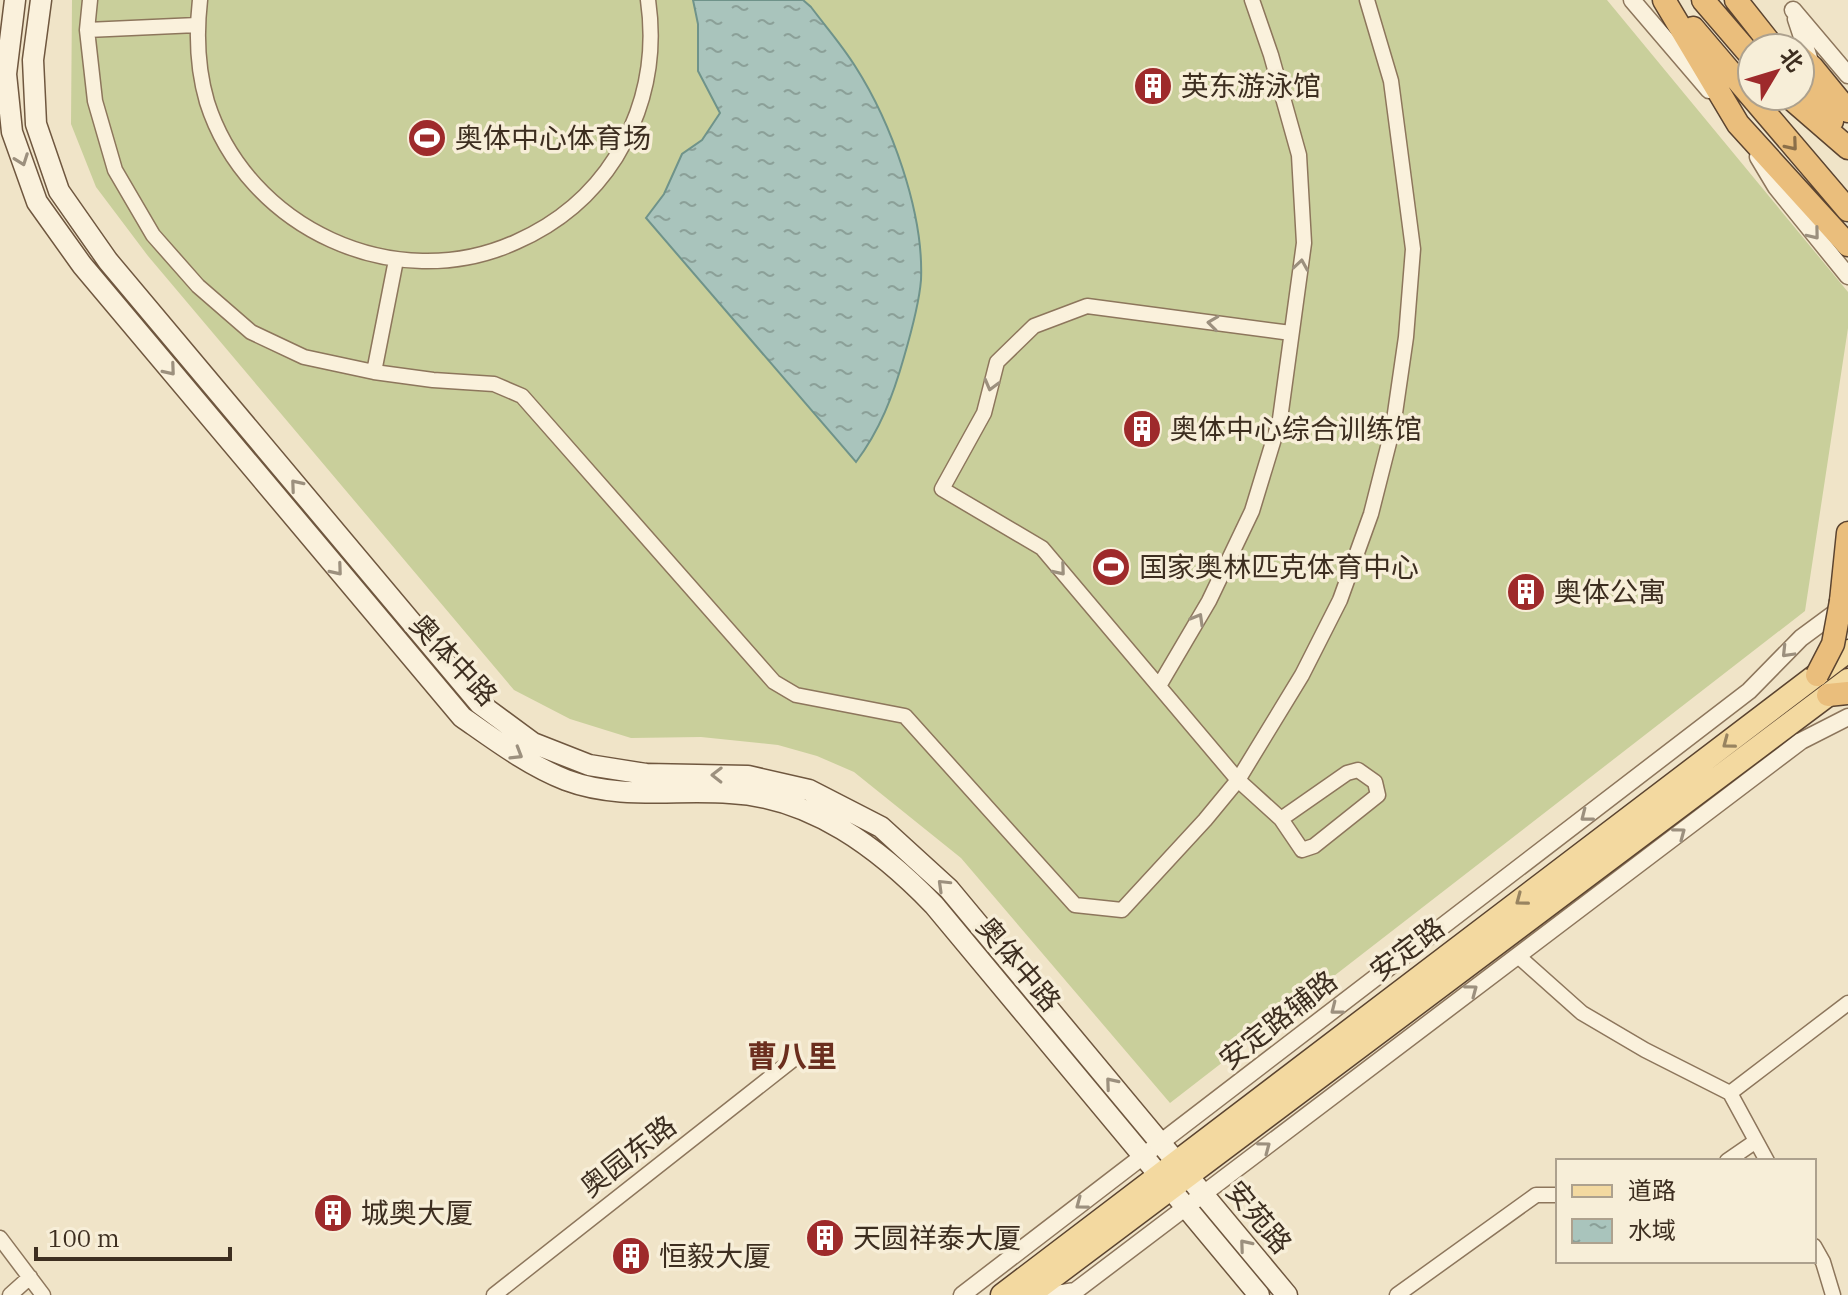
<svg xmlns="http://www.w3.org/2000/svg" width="1848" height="1295" font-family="'IBM Plex Serif','Noto Sans SC',serif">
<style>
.pitch{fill:#c9cf9b}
.water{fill:url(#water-ripples);stroke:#6f938a;stroke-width:2}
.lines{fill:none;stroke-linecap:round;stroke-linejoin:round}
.minor-casing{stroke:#8d765c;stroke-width:17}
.tertiary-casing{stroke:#8d765c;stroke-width:19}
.secondary-casing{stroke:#6f573f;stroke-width:23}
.primary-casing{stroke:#5b4430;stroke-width:25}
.trunk-casing{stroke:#5b4430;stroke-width:25}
.minor{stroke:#faf1dc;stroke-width:14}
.tertiary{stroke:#faf1dc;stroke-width:16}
.secondary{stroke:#faf1dc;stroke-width:20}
.primary{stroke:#f3d9a0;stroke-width:22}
.trunk{stroke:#eabe7c;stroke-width:22}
.trunk-bridge-casing{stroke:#5b4430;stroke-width:25;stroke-linecap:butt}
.trunk-bridge{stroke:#eabe7c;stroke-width:22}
.oneway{stroke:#8b6f49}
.oneway2{stroke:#9c907e}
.oneway3{stroke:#988460}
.labels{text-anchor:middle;stroke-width:7;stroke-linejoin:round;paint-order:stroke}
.poi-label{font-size:28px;fill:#3d2e20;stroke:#f7eed8;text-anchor:start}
.street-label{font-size:28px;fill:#3d2e20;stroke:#f7eed8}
.neighbourhood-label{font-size:30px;font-weight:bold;fill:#6b2e1e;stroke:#f7eed8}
</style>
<defs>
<pattern id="water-ripples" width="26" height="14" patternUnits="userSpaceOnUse" patternTransform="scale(2)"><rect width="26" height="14" fill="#a9c4bc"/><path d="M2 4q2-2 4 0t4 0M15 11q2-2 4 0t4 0" fill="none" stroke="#8ba098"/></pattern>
</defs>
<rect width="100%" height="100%" fill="#f0e4c8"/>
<path class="pitch" d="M72,0H1607L1848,292V328L1805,611L1170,1103L961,858L854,772L817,756L778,745L701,737L631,738L570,719L514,690L148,256L96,187L71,124Z"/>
<path class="water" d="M693,0H803L811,7C826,27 842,45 855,66C891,122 924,212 921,280C919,305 911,333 904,357C893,396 880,430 856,462L646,218L664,194L682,154L702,140L720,113L698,71V24Z"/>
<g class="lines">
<g class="minor-casing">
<path id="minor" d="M90,0L87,30L95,101L115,170L153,235L198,286L251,332L304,357L374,372L433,380L494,384L522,396L774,682L796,695L905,716L1075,905L1122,910L1205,820L1238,780L1302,675L1340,600L1371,514L1393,427L1406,337L1413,249L1391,81L1367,0
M200,0C196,35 197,68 207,102C247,228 395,297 516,242C557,224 592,195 616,157C645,109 656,55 648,0
M87,30L197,25
M374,372L396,260
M1159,686L1209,601L1252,511L1280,419L1304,243L1299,155L1271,55L1252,0
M1281,819L1347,773L1358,770L1375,782L1378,795L1314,846L1302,850L1281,819L1238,780L1042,548L942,489L984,413L997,362L1034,326L1087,306L1291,333
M1518,956L1582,1013L1645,1050L1730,1093L1767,1161
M1730,1093L1848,1003
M1727,1161L1756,1141
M0,1238L43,1295
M1814,1246L1823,1262L1833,1295
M10,1295L30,1277
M494,1295L795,1058
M1397,1295L1536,1195H1558"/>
</g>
<g class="tertiary-casing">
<path id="tertiary" d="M1632,0L1709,90
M1793,10L1848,75
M1796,19L1812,67
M1758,157L1776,187L1848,276
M962,1295L1749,691L1801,638L1843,607
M1050,1295L1075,1291
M1070,1295L1801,741L1848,717"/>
</g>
<g class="secondary-casing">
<path id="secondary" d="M15,0L6,74L12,132L37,202L82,265L462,717C495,740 528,765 566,780C619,800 676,789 730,793C812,797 880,849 934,905L1259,1295
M41,0L33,60L36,124L59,191L108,261L480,704L533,743L589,765L646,774L748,776L809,790L881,827L949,889L1287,1295"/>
</g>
<g class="primary-casing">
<path id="primary" d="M1002,1295L1848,651
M1029,1295L1848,680"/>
</g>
<g class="trunk-casing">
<path id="trunk" d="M1664,0L1738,124L1848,245
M1703,0L1752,57
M1736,0L1774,48
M1693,28L1848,210
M1800,57L1812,67L1848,111
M1800,80L1832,121
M1788,96L1848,148
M1841,601L1848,533
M1828,695L1848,693"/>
</g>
<use href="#minor" class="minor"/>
<use href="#tertiary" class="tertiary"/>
<use href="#secondary" class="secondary"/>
<use href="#primary" class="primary"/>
<use href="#trunk" class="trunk"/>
<g class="trunk-bridge-casing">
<path id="trunk-bridge" d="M1817,675L1833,644L1841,601"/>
</g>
<use href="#trunk-bridge" class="trunk-bridge"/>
</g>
<defs><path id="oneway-chevron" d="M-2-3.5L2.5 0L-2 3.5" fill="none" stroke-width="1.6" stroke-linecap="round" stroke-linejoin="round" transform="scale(2)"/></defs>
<use class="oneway" href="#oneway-chevron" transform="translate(1792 145) rotate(50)"/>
<g class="oneway2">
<use href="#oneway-chevron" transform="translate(22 160) rotate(70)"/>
<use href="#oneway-chevron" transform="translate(1814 234) rotate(51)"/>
<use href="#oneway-chevron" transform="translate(1301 265) rotate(-81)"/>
<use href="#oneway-chevron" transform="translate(1213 323) rotate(-173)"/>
<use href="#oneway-chevron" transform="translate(170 370) rotate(50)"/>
<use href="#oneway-chevron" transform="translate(991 385) rotate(105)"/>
<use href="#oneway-chevron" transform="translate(296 485) rotate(-130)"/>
<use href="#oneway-chevron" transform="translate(337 570) rotate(50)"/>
<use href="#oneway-chevron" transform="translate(1060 570) rotate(50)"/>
<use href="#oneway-chevron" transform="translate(1198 619) rotate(-60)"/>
<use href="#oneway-chevron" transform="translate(1787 652) rotate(134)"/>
<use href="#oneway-chevron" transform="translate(517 754) rotate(31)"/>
<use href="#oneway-chevron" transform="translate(717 775) rotate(-179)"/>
<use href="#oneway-chevron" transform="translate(1586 816) rotate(142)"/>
<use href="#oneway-chevron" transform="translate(1680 833) rotate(-37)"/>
<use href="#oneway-chevron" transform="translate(943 885) rotate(-136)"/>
<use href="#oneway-chevron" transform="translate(1472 990) rotate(-37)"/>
<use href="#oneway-chevron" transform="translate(1336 1009) rotate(142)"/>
<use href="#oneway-chevron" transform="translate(1111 1083) rotate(-130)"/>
<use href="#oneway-chevron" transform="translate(1265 1147) rotate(-37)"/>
<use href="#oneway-chevron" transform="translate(1081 1204) rotate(143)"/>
<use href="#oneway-chevron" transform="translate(1245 1245) rotate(-130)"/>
</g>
<g class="oneway3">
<use href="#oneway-chevron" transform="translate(1728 743) rotate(143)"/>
<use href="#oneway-chevron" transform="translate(1521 900) rotate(143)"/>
</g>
<defs>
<g id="building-disc" transform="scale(2)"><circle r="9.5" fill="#9e2a2b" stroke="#f7eed8"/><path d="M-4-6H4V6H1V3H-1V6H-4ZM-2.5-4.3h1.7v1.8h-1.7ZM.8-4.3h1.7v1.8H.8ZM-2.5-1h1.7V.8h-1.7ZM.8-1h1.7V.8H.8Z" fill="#fff"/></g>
<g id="stadium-disc" transform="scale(2)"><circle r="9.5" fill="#9e2a2b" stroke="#f7eed8"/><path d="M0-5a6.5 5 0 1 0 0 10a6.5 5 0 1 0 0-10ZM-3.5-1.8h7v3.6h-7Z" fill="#fff"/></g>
</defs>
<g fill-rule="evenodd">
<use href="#building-disc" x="1153" y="86"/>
<use href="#stadium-disc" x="427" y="138"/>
<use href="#building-disc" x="1142" y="429"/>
<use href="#stadium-disc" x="1111" y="567"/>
<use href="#building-disc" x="1526" y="592"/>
<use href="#building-disc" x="333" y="1213"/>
<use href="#building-disc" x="825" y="1238"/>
<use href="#building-disc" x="631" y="1256"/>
</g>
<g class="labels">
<g class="poi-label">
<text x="1181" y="96">英东游泳馆</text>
<text x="455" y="148">奥体中心体育场</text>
<text x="1170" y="439">奥体中心综合训练馆</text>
<text x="1139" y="577">国家奥林匹克体育中心</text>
<text x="1554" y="602">奥体公寓</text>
<text x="361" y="1223">城奥大厦</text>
<text x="853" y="1248">天圆祥泰大厦</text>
<text x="659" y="1266">恒毅大厦</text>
</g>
<g class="street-label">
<text transform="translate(454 660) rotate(47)" y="10">奥体中路</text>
<text transform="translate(1407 949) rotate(-37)" y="10">安定路</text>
<text transform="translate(1019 964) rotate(50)" y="10">奥体中路</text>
<text transform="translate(1278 1020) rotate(-38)" y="10">安定路辅路</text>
<text transform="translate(628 1156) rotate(-38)" y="10">奥园东路</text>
<text transform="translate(1259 1217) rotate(50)" y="10">安苑路</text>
</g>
<g class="neighbourhood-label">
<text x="792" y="1067">曹八里</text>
</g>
</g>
<rect x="1556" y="1159" width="260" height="104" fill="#f7eed8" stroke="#ada18e" stroke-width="2"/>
<rect x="1572" y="1185" width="40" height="12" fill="#f3d9a0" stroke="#ada18e" stroke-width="2"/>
<text x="1628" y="1199" font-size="24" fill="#3d2e20">道路</text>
<rect x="1572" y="1219" width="40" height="24" fill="url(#water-ripples)" stroke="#ada18e" stroke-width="2"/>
<text x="1628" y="1239" font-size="24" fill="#3d2e20">水域</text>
<g transform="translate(1776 72) rotate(52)"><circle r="38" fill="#f7eed8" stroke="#ada18e" stroke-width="2"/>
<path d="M0-6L14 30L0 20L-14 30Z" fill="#9e2a2b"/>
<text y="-12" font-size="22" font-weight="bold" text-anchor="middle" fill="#3d2e20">北</text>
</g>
<path d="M36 1247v12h194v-12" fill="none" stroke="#3d2e20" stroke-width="4"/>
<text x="48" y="1247" font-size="24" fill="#3d2e20" stroke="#f7eed8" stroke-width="6" paint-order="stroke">100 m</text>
</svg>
